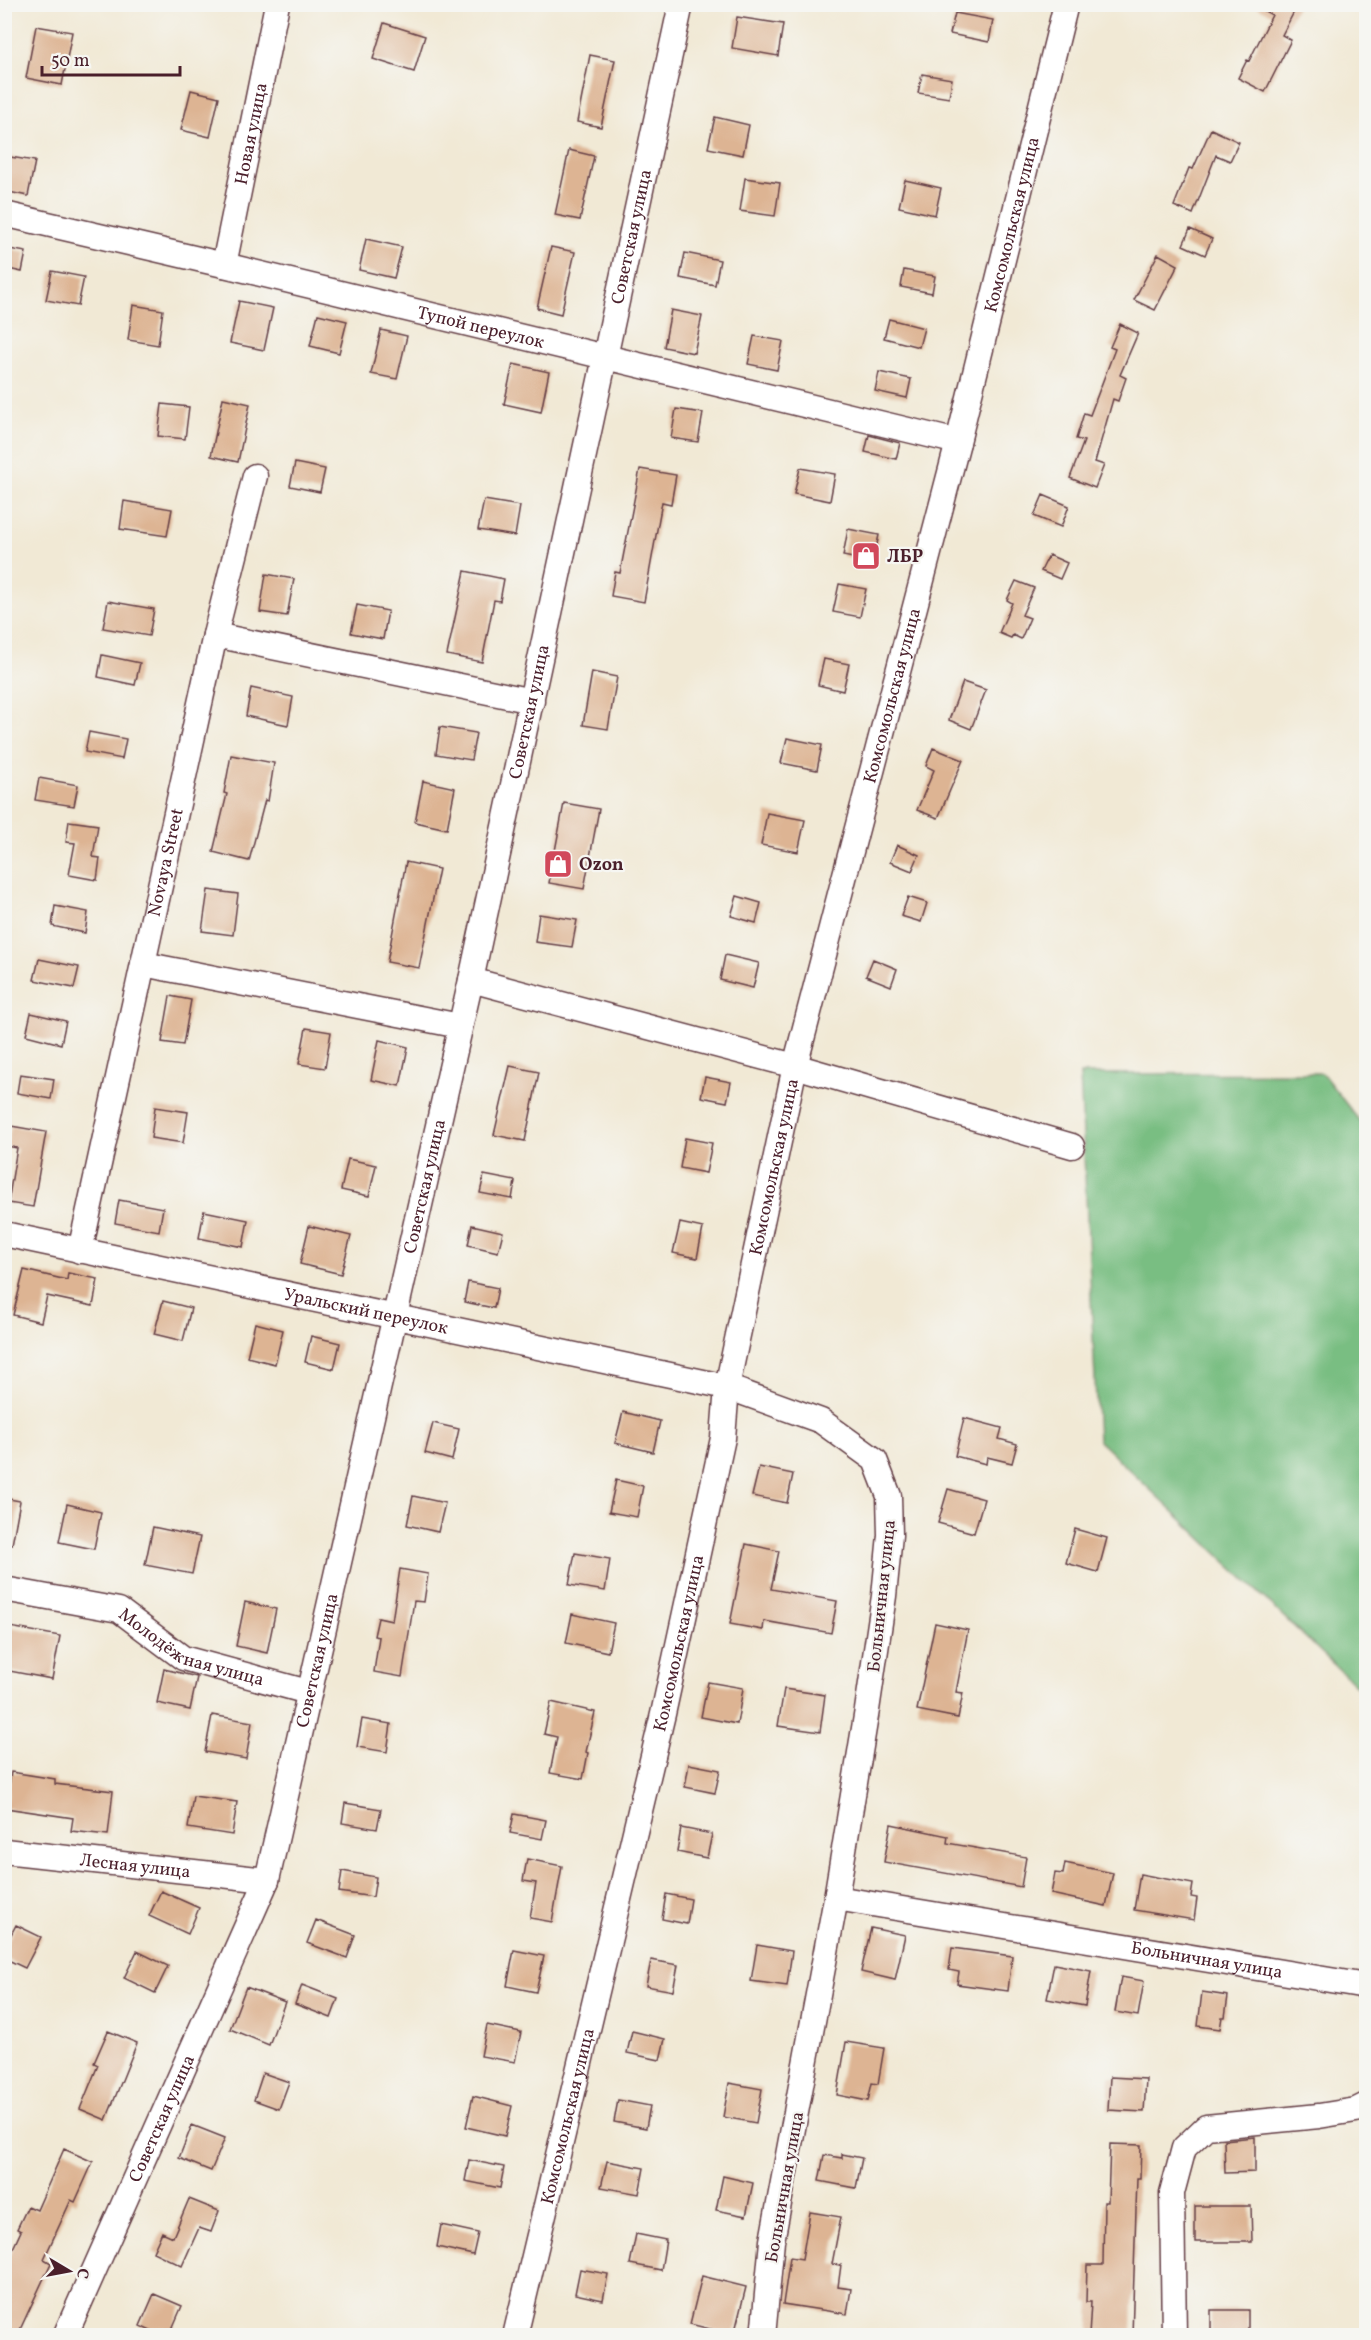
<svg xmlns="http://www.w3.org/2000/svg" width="1371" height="2340" font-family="Vollkorn,serif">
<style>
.forest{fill:#79be82;stroke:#626e56;stroke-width:1.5}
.building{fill:#ddb493}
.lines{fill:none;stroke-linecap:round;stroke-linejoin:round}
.minor-casing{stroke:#633d44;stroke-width:27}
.minor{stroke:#fff;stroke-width:24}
.labels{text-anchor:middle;stroke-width:4.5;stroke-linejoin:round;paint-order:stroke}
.street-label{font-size:18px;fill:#4a1f2b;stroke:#f6f6f2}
.poi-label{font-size:18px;font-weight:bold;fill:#4a1f2b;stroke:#f6f6f2;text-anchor:start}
</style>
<rect width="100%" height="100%" fill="#f6f6f2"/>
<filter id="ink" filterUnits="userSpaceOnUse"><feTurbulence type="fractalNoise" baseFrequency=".0167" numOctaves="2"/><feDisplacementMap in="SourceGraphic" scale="12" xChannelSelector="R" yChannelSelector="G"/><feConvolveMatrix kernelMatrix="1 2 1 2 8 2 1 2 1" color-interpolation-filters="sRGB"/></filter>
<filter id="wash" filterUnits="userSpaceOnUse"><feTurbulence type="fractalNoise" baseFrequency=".008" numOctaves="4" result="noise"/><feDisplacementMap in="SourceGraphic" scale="24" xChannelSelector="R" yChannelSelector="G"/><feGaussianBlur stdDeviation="1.35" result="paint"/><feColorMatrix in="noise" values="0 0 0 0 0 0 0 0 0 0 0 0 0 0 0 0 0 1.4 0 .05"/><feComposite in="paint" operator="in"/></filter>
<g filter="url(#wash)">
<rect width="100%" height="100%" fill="#f1e9d5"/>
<path class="forest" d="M1322,1073L1366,1129V1695L1098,1440L1080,1074Z"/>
<g id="blocks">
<path class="building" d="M1252,4H1298L1282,35L1291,40L1265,92L1238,78L1247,60L1249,61L1272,15Z
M955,13L993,20L989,42L950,34Z
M737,17L783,24L778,56L732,48Z
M384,23L425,36L414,72L373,59Z
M36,26L72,32L62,85L26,78Z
M590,55L615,60L601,127L577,122Z
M922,74L952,79L949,98L918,93Z
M191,90L219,97L210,137L181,130Z
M715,117L749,125L743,155L708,148Z
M1211,129L1239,142L1230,161L1216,155L1193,214L1174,206L1189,168L1193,169Z
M569,150L594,156L580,220L555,215Z
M4,156L35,161L28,196L4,191Z
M745,178L780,183L775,216L740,211Z
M905,180L941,188L935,215L899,207Z
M1190,229L1212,239L1205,255L1183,245Z
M366,239L402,247L394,278L359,270Z
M551,247L575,252L561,314L537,308Z
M4,248L26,252L22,272L4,268Z
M685,253L720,260L715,285L680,278Z
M1158,254L1178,265L1155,310L1134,300Z
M904,270L935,276L932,293L901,287Z
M52,271L84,277L78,306L46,300Z
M239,301L273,308L264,350L230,343Z
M133,305L163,310L158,345L128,340Z
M671,310L702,316L694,353L664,347Z
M318,314L347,321L339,353L310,346Z
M889,319L924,328L919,347L884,338Z
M1120,324L1138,333L1120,375L1126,378L1118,401L1113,399L1095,462L1104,465L1095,488L1070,478L1084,441L1076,439L1084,413L1090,415L1115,349L1110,347Z
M381,330L407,336L397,379L371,374Z
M754,336L783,341L777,370L748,364Z
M513,364L549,372L541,412L504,404Z
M879,372L911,379L907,398L875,391Z
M223,398L250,404L238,462L211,456Z
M162,404L189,407L185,439L158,436Z
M676,409L703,413L698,442L671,438Z
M869,435L900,443L896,459L865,452Z
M295,463L325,469L320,492L290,486Z
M800,468L835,474L830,501L794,494Z
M640,469L676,475L671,504L662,502L644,602L611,596L615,572L620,573Z
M1043,495L1069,506L1061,527L1034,516Z
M484,500L520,506L515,536L478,530Z
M124,501L172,509L167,536L120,529Z
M848,529L879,535L873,562L843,556Z
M1049,555L1067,563L1060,579L1041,571Z
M465,571L504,579L500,601L494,600L482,662L447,655Z
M266,574L294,579L287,616L260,612Z
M1016,581L1034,588L1022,615L1030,618L1021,639L1013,635L1011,638L999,633L1012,603L1007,600Z
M839,584L866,589L860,617L833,612Z
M108,601L154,609L149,636L103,628Z
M357,605L388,611L383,639L351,633Z
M102,655L140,663L135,685L98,677Z
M824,659L849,664L843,691L818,685Z
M592,672L617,677L608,729L583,725Z
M963,682L986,690L971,729L949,720Z
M251,688L293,697L288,725L246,716Z
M440,727L476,733L471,760L436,754Z
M89,732L126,739L122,759L85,752Z
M787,738L822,745L817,770L781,763Z
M933,748L963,760L938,818L917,810L934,770L926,766Z
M231,755L274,763L268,801L265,800L249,861L213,852L227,794L224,793Z
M39,778L78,785L74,806L35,800Z
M423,781L455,788L447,829L415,822Z
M564,803L599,809L584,889L549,883Z
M767,813L805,820L798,852L761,845Z
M69,821L98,825L93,857L100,858L97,880L69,875L75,843L66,842Z
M897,845L919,855L912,871L890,862Z
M406,862L439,869L419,968L387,962Z
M208,890L238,894L233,935L202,931Z
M737,896L761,903L756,923L731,916Z
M908,897L927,903L921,922L901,916Z
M55,906L88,912L85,933L52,926Z
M539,914L577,920L572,947L535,942Z
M725,955L759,963L753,988L720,980Z
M39,959L79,967L74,988L34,980Z
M873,959L897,969L891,986L866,976Z
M170,996L191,1000L183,1045L162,1042Z
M31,1013L66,1021L61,1044L26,1035Z
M306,1028L331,1032L325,1068L299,1064Z
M379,1040L408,1047L400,1086L371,1080Z
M510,1066L539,1072L525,1141L494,1135Z
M20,1074L54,1079L51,1099L17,1093Z
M705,1077L731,1082L727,1102L701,1097Z
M155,1107L188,1112L183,1143L151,1138Z
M11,1126L46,1132L33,1207L8,1203L17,1148L7,1146Z
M685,1138L712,1143L706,1173L680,1168Z
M348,1159L376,1165L369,1196L341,1190Z
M484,1175L515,1181L512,1199L480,1193Z
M119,1200L163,1208L159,1231L115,1223Z
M204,1211L248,1220L243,1247L199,1238Z
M680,1223L703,1228L697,1258L673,1253Z
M472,1225L503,1232L498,1252L468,1245Z
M309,1226L351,1236L341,1274L300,1264Z
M24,1270L67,1280L68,1273L98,1279L93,1306L47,1296L41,1322L13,1315Z
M468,1282L498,1288L494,1308L464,1302Z
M163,1301L191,1308L183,1341L154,1334Z
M255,1323L283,1330L275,1364L247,1357Z
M311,1336L340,1343L334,1369L305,1362Z
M623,1412L660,1421L653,1452L615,1443Z
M964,1418L1002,1428L999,1439L1017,1444L1012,1463L987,1457L986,1464L955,1456Z
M433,1423L459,1429L452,1460L425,1453Z
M759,1467L793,1474L787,1503L752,1496Z
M616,1480L643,1486L637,1517L609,1512Z
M948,1489L984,1499L974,1533L938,1523Z
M413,1496L445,1503L438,1532L407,1525Z
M4,1498L20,1501L12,1545L4,1544Z
M67,1504L101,1512L94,1549L59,1542Z
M153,1527L200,1537L192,1574L145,1565Z
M1075,1529L1107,1538L1098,1572L1066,1563Z
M746,1544L779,1551L771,1589L837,1601L831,1633L764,1621L763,1630L730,1624Z
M575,1553L610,1559L605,1591L569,1585Z
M400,1569L428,1574L424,1602L414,1601L402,1677L374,1672L379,1637L374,1636L378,1618L392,1621Z
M245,1602L276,1609L267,1653L236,1646Z
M572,1614L614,1623L608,1652L566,1643Z
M935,1623L968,1630L956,1692L963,1693L958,1718L917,1710Z
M10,1627L60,1636L52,1679L4,1670V1657Z
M164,1669L197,1677L190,1710L157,1703Z
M708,1682L743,1688L737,1724L701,1717Z
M784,1689L825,1695L820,1732L778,1726Z
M551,1702L595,1712L586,1752L588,1753L583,1779L550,1773L557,1737L544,1734Z
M212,1715L252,1722L246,1759L205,1752Z
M362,1719L391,1724L387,1752L357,1747Z
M689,1764L720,1770L715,1793L685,1787Z
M11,1772L55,1779V1784L113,1791L108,1835L71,1831L73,1818L6,1808Z
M193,1796L237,1802L232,1835L188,1828Z
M345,1803L381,1809L377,1829L342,1823Z
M514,1814L546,1820L542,1839L510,1833Z
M891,1824L948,1836L947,1843L1026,1857L1021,1887L884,1862Z
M681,1828L712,1834L707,1858L677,1852Z
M527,1859L562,1866L552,1922L530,1918L536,1883L523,1881Z
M1065,1863L1113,1873L1106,1906L1051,1894L1055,1873L1063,1874Z
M342,1871L376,1877L373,1897L339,1892Z
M1140,1874L1193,1884L1191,1897L1197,1898L1194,1920L1134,1910Z
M161,1891L199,1908L188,1934L149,1916Z
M666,1894L691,1899L687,1924L662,1919Z
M316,1920L355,1935L347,1958L307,1943Z
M16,1925L41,1937L25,1968L4,1958V1948Z
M871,1928L905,1935L895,1980L861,1972Z
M757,1945L792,1951L787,1986L751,1981Z
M952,1948L1012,1956L1008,1991L957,1984L959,1972L949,1970Z
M514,1950L544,1956L536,1992L507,1986Z
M137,1951L168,1966L155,1993L124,1978Z
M651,1960L678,1965L673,1991L646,1986Z
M1054,1964L1091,1971L1085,2006L1047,1999Z
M1121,1977L1144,1981L1138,2016L1115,2012Z
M302,1985L338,1999L331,2018L295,2004Z
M246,1987L285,2002L269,2045L230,2029Z
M1202,1992L1228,1996L1225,2017H1222L1220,2029L1198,2026Z
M487,2025L521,2032L515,2062L481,2056Z
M108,2031L137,2043L106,2120L80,2109L98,2065L94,2063Z
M632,2031L665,2039L660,2060L627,2053Z
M846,2042L884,2048L878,2084L872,2083L868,2101L837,2095Z
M263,2073L289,2082L279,2109L254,2100Z
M1110,2077L1146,2079L1144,2112L1108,2110Z
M729,2083L762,2089L756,2123L723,2117Z
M473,2096L512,2106L505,2136L466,2127Z
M618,2100L650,2106L646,2128L614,2122Z
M192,2125L225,2138L211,2171L179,2158Z
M1255,2137V2172L1225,2173L1224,2140Z
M1110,2144L1141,2145L1140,2178H1137L1132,2336H1089L1091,2302H1086L1087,2265H1103L1104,2202H1108Z
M64,2149L93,2162L75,2202L71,2200L44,2259L51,2263L17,2336H4V2268L21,2231L17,2229L28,2206L37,2210Z
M842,2154L862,2158L856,2188L819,2181L824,2155L842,2158Z
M469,2160L504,2167L500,2188L465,2181Z
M607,2161L644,2168L639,2194L601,2187Z
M723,2176L753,2183L746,2216L716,2210Z
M189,2199L219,2211L211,2232L199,2228L182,2266L153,2252L162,2232L173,2237Z
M1195,2206H1251L1252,2242H1195Z
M810,2212L841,2217L832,2264L841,2265L838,2287L851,2289L847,2314L783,2304L790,2257L802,2259Z
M441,2225L478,2233L473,2255L437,2247Z
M636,2234L666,2240L661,2270L630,2264Z
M580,2269L608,2274L603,2300L575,2294Z
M702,2276L746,2287L734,2335L690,2324Z
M154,2294L182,2306L169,2336H161L140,2326Z
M1211,2310H1248V2336H1211Z"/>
</g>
</g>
<g filter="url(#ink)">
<use href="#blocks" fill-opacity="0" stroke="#633d44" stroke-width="1.5"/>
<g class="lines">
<g class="minor-casing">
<g id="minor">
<path id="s1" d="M4,214L224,265L958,442"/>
<path id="s2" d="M224,265L277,4"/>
<path d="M215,635L532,701"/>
<path d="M143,964L460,1026"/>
<path d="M471,980L795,1066L1072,1146"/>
<path id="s3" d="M4,1234L727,1387L821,1421L875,1460L889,1496L890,1535L884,1596L867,1710L836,1898L772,2241L763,2336"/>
<path id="s4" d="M80,1251L215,635L255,476"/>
<path id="s5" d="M4,1589L119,1610L183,1658L308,1692"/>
<path id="s6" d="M4,1851L267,1880"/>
<path id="s7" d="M836,1898L1366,1986"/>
<path id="s8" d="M65,2336L267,1880L471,980L681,4"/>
<path id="s9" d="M515,2336L663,1714L723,1438L727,1387L795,1066L958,442L1066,4"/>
<path d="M1174,2336L1172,2193L1184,2148L1206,2127L1319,2116L1356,2110L1366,2105"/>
</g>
</g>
<use href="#minor" class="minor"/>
</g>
</g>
<defs>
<g id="shop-square" transform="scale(1.5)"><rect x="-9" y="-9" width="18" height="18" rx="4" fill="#d1495b" stroke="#f6f6f2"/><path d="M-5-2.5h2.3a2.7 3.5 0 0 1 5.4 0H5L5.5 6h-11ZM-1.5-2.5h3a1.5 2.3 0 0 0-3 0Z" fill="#fff"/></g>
</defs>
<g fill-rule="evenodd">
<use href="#shop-square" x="866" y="556"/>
<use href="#shop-square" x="558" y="864"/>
</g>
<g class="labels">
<g class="street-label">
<text dy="6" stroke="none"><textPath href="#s2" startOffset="134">Новая улица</textPath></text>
<text dy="6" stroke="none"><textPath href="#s9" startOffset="2170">Комсомольская улица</textPath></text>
<text dy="6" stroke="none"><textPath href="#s8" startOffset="2182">Советская улица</textPath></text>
<text dy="6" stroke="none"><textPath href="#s1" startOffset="490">Тупой переулок</textPath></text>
<text dy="6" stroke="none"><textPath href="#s9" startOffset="1684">Комсомольская улица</textPath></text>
<text dy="6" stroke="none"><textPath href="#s8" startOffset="1696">Советская улица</textPath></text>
<text dy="6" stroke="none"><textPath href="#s4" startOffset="398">Novaya Street</textPath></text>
<text dy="6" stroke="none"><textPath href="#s9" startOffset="1198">Комсомольская улица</textPath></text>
<text dy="6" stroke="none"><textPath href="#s8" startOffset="1210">Советская улица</textPath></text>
<text dy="6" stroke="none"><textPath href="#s3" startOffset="370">Уральский переулок</textPath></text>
<text transform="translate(881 1596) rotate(-84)" y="6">Больничная улица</text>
<text dy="6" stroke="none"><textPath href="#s9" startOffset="712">Комсомольская улица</textPath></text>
<text dy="6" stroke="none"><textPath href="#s5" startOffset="200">Молодёжная улица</textPath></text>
<text dy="6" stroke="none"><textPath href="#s8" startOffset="724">Советская улица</textPath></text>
<text dy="6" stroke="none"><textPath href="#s6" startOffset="132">Лесная улица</textPath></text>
<text dy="6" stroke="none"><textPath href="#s7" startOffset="376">Больничная улица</textPath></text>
<text dy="6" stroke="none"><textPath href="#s9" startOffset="226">Комсомольская улица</textPath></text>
<text dy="6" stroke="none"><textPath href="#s8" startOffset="238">Советская улица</textPath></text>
<text transform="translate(784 2187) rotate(-80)" y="6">Больничная улица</text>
</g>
<g class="poi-label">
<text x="887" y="562">ЛБР</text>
<text x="579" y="870">Ozon</text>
</g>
</g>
<rect width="1371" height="2340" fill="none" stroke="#f6f6f2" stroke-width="24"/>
<g transform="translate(69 2271) rotate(100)" stroke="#f6f6f2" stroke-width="4.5" paint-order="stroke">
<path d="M0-4.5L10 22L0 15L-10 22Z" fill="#4a1f2b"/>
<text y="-9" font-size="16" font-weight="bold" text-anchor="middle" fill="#4a1f2b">С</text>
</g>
<path d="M42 66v9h138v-9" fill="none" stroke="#4a1f2b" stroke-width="3"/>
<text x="51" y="66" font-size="18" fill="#4a1f2b" stroke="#f6f6f2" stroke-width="4.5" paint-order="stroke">50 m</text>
</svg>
